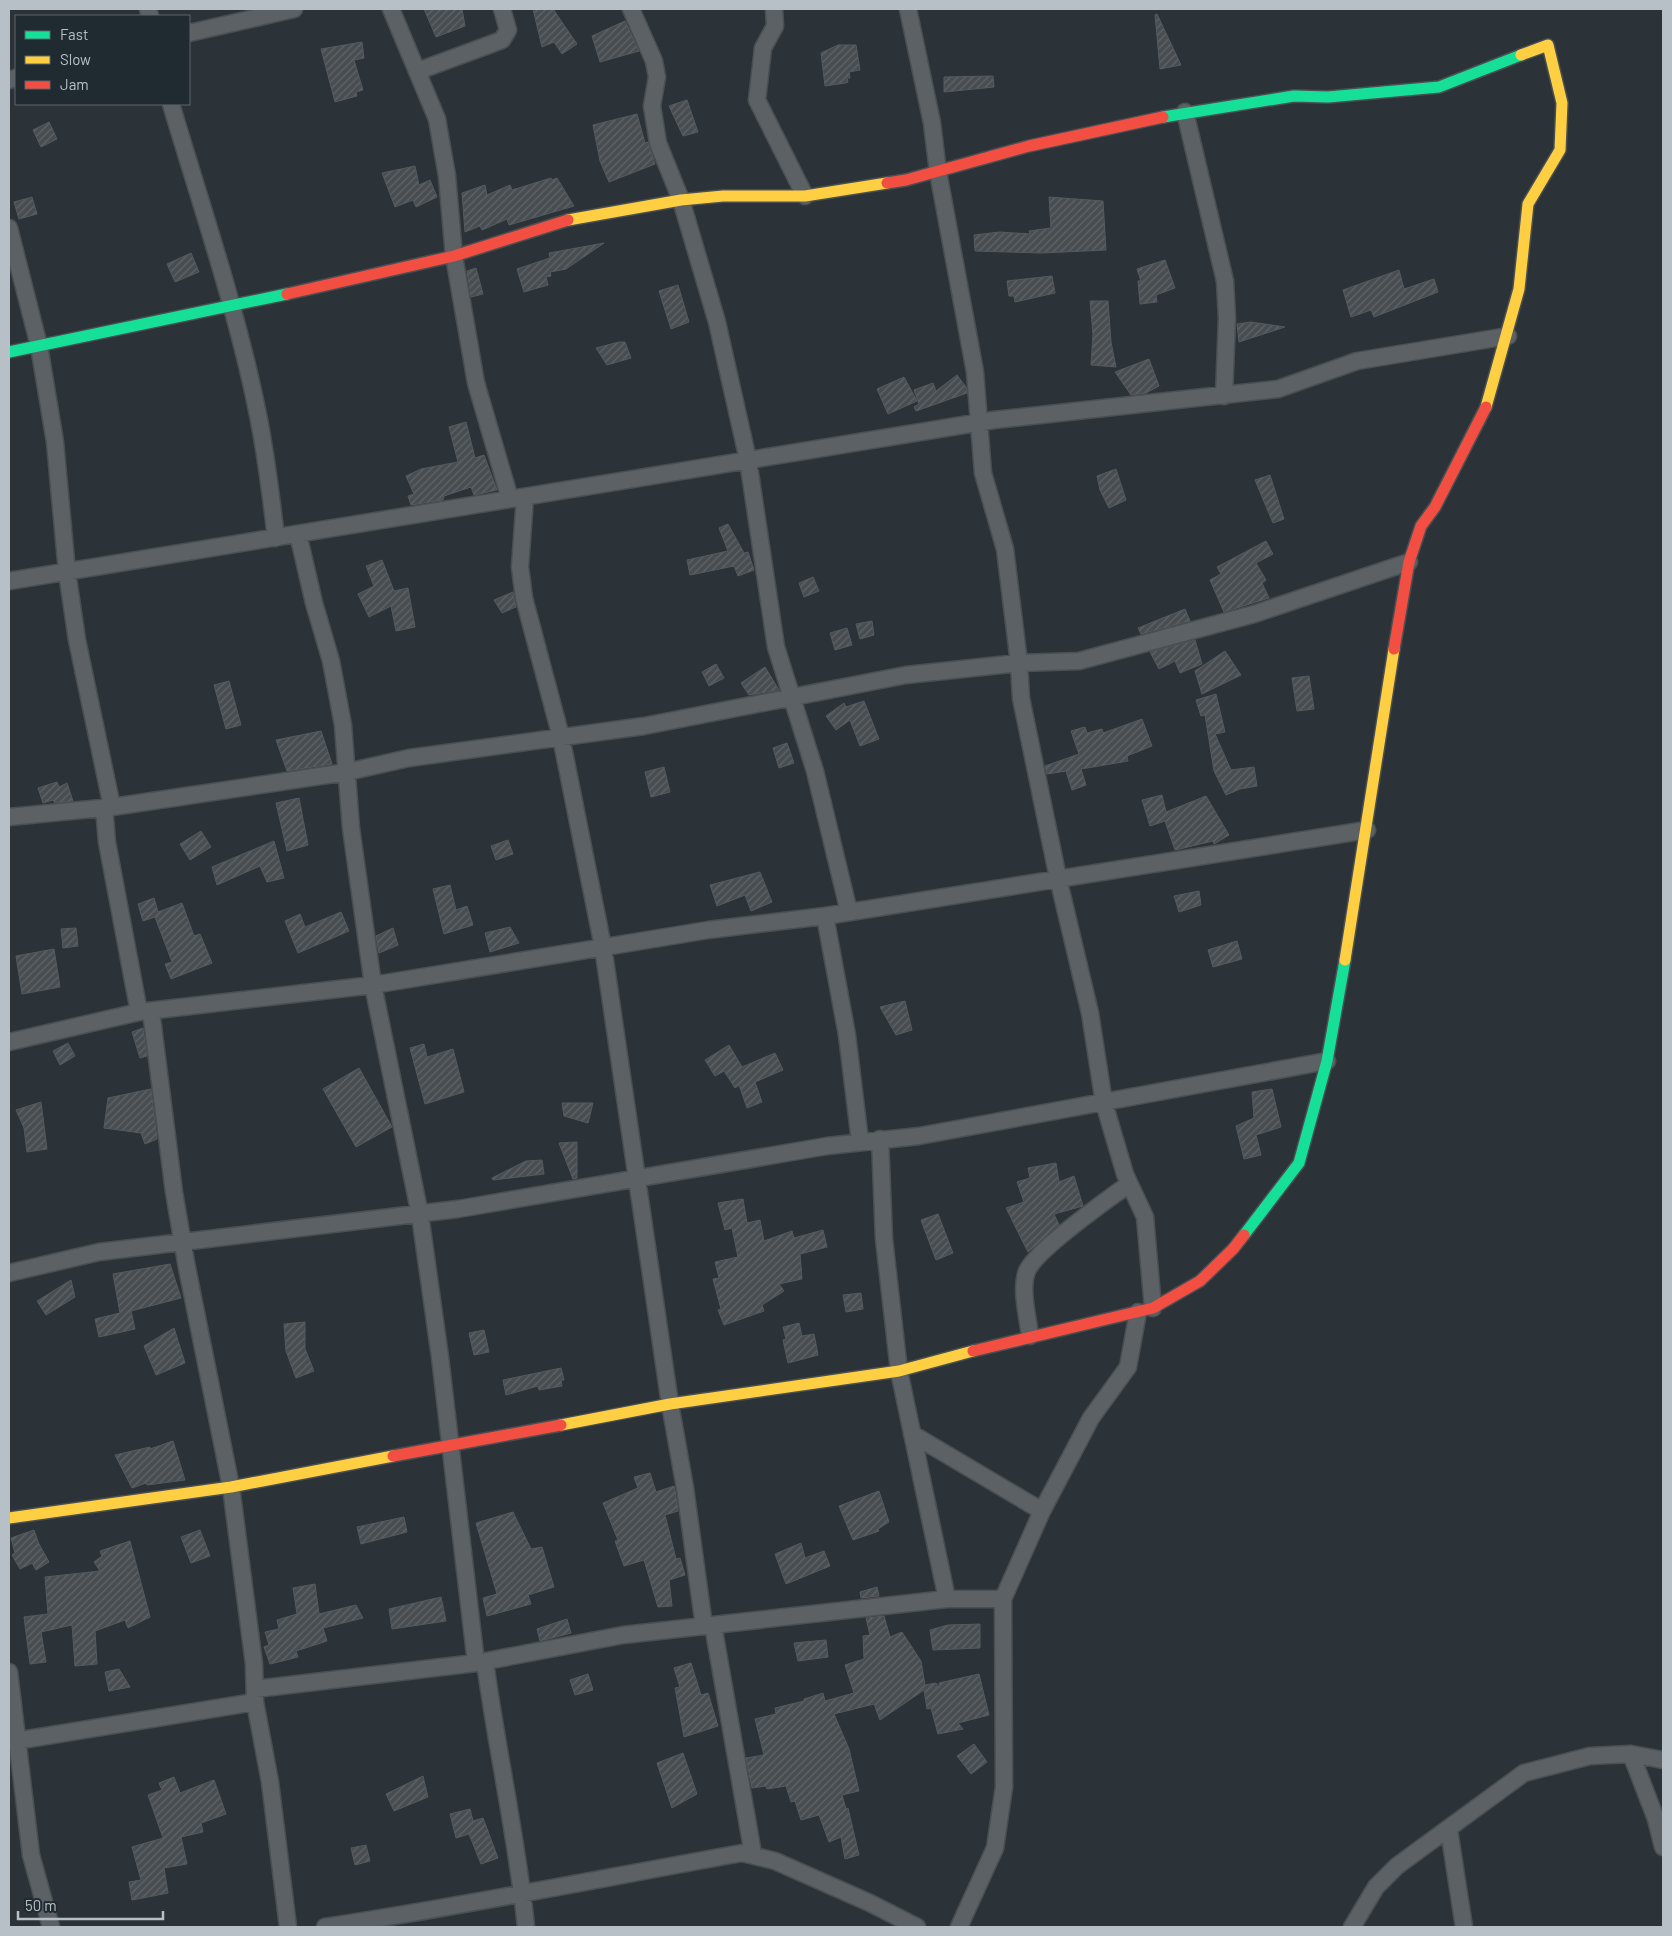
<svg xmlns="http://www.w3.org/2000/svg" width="1672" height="1936" font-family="Barlow,sans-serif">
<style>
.building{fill:url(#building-hatch);stroke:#545a5f}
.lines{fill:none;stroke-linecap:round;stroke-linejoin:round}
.street-casing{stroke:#4a4f52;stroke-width:19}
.fast-casing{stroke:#4a4f52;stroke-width:14}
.slow-casing{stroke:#4a4f52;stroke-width:14}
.jam-casing{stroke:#4a4f52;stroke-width:14}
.street{stroke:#5c6165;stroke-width:16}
.fast{stroke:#16e098;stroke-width:11}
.slow{stroke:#ffcf43;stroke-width:11}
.jam{stroke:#f24e42;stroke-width:11}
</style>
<defs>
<pattern id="building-hatch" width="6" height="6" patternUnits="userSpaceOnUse" patternTransform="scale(1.25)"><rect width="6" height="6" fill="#474d51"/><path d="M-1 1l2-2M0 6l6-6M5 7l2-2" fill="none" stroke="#5f6569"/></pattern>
</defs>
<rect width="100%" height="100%" fill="#2c3338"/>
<path class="building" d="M424,9H462L465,26L436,37Z
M533,9H553L577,44L562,54L554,42L542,47Z
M1157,14L1181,65L1160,69L1155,15Z
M625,21L639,51L600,62L592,36Z
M362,42L364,58L354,60L363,90L356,92L357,96L335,102L321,49Z
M838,45H856L860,70L849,72L850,78H847L848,82L845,83L825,86L821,53Z
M993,76L994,87L944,92V77Z
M687,100L698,132L683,136L669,106Z
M637,114L645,143L648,142L655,164L609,182L600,161L593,125Z
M49,122L57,139L41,147L33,130Z
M415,166L419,185L430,180L437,197L416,207L413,200L395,207L382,173Z
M551,178L552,180L557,178L574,206L509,225L507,219L482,230L480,226L465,232L462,193L485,185L487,195L510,185L512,190Z
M32,197L37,214L19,219L14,202Z
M1049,197L1103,201L1106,250L1041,253L975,251L974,235L1000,232L1030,234L1029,231L1051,228Z
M604,243L566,269L550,272L551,276L546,277L548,285L524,292L517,269L550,258L549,253Z
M191,253L199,272L175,282L167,264Z
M1165,260L1175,288L1156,295L1157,302L1140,304L1138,281H1141L1137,269Z
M476,268L483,294L471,297L467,271Z
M1399,270L1404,289L1434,279L1438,292L1374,317L1371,310L1351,317L1343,290Z
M1052,276L1055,293L1015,302L1014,296H1009L1007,281Z
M678,285L689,322L671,329L659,291Z
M1090,301H1108L1111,342L1116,367L1091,365L1093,334Z
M1251,322L1285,327L1239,342L1237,324Z
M619,342H625L631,358L607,365L596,348Z
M1149,359L1159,386L1146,393L1131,395L1115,372Z
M957,375L966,387L967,393L916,411L914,407L919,404L914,390L933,383L936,391Z
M904,377L917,401L888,414L877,389Z
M466,422L475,458L484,455L497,490L474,495L471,487L444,496L443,500L411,505L408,496L414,494L406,476L421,469L458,462L449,427Z
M1116,469L1126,500L1109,508L1100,490L1097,476Z
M1270,475L1284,519L1273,523L1255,480Z
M728,524L744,553L748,552L754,570L738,576L734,566L690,575L687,560L728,551L719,528Z
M1266,541L1273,554L1256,563L1266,580L1262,583L1269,598L1224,612L1210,580L1221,574L1217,567Z
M382,560L394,591L408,588L415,627L396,631L391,606L369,617L358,594L374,586L366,566Z
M813,577L819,591L804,597L799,583Z
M513,592L516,607L502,613L494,600Z
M1185,609L1190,621L1141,634L1138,628Z
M872,621L874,635L860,639L856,624Z
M847,628L852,645L835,650L830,633Z
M1195,640L1202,664L1180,673L1175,661L1159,669L1150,652Z
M1225,651L1241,675L1202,694L1195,671Z
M716,664L724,678L709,686L702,672Z
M765,667L779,690L749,695L741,683Z
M1309,676L1314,709L1297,711L1292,678Z
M229,681L241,725L226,729L214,685Z
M1216,694L1225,732L1215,734L1231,770L1254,767L1257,786L1240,789L1226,795L1214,771L1205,715L1201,716L1196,700Z
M864,701L879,739L860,746L850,720L836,730L826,716L844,703L846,707Z
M1142,719L1152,746L1127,756L1128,761L1081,769L1086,785L1072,790L1066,771L1047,774L1045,766L1079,754L1071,731L1085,727L1087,733L1102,729L1103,733Z
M321,731L332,764L287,771L276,740Z
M787,743L794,763L779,768L773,748Z
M664,767L670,792L651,797L645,772Z
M57,782L59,787L67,783L73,801L55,803L53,800L43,803L38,788Z
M1162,795L1166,812L1206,796L1229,835L1214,844L1213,841L1175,850L1165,821L1150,826L1142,800Z
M299,798L308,845L287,851L276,803Z
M201,831L211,847L190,860L180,844Z
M508,840L513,854L496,860L491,846Z
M274,841L284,878L267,882L260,866L217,885L212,867Z
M760,872L772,902L751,911L745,895L717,906L710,885Z
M450,885L456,910L467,906L473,925L444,934L433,889Z
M1199,891L1201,905L1179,912L1174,896Z
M154,898L158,912L182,903L194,936L200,934L212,963L171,979L165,964L172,962L155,917L143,921L138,904Z
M341,912L349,931L298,953L285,921L300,914L305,927Z
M510,927L519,943L490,952L485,933Z
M76,928L78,946L63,948L61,929Z
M393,928L398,945L379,953L376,936Z
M1237,941L1242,959L1213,967L1208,950Z
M54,949L60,987L22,994L16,956Z
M905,1001L912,1030L896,1035L880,1007Z
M143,1028L147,1056L140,1058L132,1032Z
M68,1043L75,1056L60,1065L53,1051Z
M424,1044L427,1057L453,1049L464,1092L425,1104L410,1048Z
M729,1045L742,1067L775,1053L783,1070L755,1082L762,1102L747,1108L739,1085L735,1088L724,1071L715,1076L705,1060Z
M359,1068L392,1127L356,1147L323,1089Z
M151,1089L157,1139L145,1144L141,1133L104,1128L108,1098Z
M1272,1089L1281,1127L1256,1135L1261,1155L1244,1159L1236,1126L1254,1118L1252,1092Z
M41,1102L47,1149L27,1152L24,1128L16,1110Z
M562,1103H593L588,1123L564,1116Z
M577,1142V1178L573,1179L559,1143Z
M542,1160L544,1174L493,1180L492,1178L526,1161Z
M1056,1163L1059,1182L1074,1176L1083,1206L1054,1214L1059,1225L1028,1252L1006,1208L1024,1202L1017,1182L1030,1178L1028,1168Z
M743,1199L747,1223L760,1220L764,1241L792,1231L794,1238L823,1230L827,1247L800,1254L802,1279L779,1284L784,1291L762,1305L764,1311L724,1325L718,1310L721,1309L713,1279L719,1278L715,1262L738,1257L732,1228L725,1230L718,1203Z
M938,1214L953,1253L936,1260L921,1220Z
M170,1264L181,1298L131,1311L135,1329L99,1337L95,1319L120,1313L113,1274Z
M71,1280L75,1297L46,1315L37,1301Z
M861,1293L863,1309L846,1312L843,1295Z
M305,1322V1349L314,1371L296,1378L286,1351L284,1324Z
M799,1323L802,1336L814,1334L818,1355L788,1363L783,1340L786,1339L783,1327Z
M174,1328L185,1363L156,1375L144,1346Z
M484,1330L489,1352L474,1355L469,1333Z
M561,1368L564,1380H561L562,1386L539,1390L538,1386L506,1395L503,1380Z
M173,1441L185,1480L147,1485L146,1483L132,1488L115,1455L150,1447V1449Z
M650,1473L656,1492L674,1486L675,1490L678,1511L665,1515L676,1559L680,1558L685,1575L669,1580L672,1606L658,1607L644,1560L624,1566L615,1541L618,1540L603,1503L638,1488L634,1477Z
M879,1491L889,1522L878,1529L879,1531L853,1540L839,1506Z
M513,1512L531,1549L542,1547L554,1587L528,1595L531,1604L487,1616L483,1598L497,1594L476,1523Z
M404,1517L407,1532L361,1544L357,1527Z
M34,1530L39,1544L49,1562L36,1570L32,1563L20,1569L12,1555L15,1553L11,1538Z
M200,1530L210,1556L191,1563L181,1537Z
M130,1541L150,1617L128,1628L125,1620L95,1631L97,1664L75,1666L72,1625L41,1632L46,1662L30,1664L24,1617L48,1614L45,1577L100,1571L94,1562L102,1556L100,1551Z
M801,1543L805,1558L824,1551L830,1566L786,1584L775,1554Z
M315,1584L319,1614L356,1605L363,1618L323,1628L327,1641L296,1651L298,1657L270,1664L264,1647L269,1645L265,1632L279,1629L277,1620L297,1614L293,1588Z
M877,1587L879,1596L861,1598L860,1592Z
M441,1597L446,1621L392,1629L389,1609Z
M884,1616L890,1637L902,1632L921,1661L925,1685L936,1683L940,1688L939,1683L979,1674L989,1715L958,1723L963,1729L938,1734L931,1708L927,1709L924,1690L880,1720L874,1704L834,1714L849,1749L859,1791L842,1795L846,1809L848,1808L859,1855L845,1859L841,1837L829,1842L819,1815L801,1820L795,1801L791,1802L786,1786L767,1789L766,1786L752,1788L746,1758L764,1755L755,1719L776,1714L775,1708L804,1701V1699L823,1693L825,1701L854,1693L845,1665L864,1659L863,1636L870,1635L866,1618Z
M567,1619L571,1633L540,1641L537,1629Z
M980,1624V1648L933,1650L930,1630L948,1625Z
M826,1640L828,1657L798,1661L794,1643Z
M691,1663L701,1695L708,1693L718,1726L684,1737L675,1688L680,1687L674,1668Z
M119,1669L130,1687L109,1691L105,1672Z
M588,1674L593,1690L575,1695L570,1680Z
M974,1744L987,1762L971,1774L957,1756Z
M683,1753L697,1794L672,1808L657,1763Z
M423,1776L428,1797L394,1811L386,1794Z
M174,1777L180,1793L214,1780L226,1814L201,1823L203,1832L181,1837L187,1864L164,1868L168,1893L132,1900L129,1882L141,1880L132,1847L163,1838L148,1795L162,1790L159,1783Z
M470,1809L473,1821L483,1818L498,1858L481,1864L469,1834L456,1838L450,1814Z
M366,1845L370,1861L355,1865L351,1848Z"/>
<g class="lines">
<g class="street-casing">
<path id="street" d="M148,9L150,16
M391,9L437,119L447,176L454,256L476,383L510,499
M631,9L654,61L657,77L652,106L658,143L681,200L717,322L748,460L776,647L815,771L849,912
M774,9L775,26L763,48L757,100L805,196
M908,9L932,123L938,172L975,372L983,473L1005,549L1019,663L1021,698L1058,878L1090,1013L1104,1103L1125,1174L1145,1217L1153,1308
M189,33L294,9
M418,71L502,40L508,30L502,9
M9,80L16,78
M171,104C201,205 236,307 257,410C266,453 271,495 276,538
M1185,112L1225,281L1227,318L1224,396
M9,228L39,346L55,442L67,572L77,640L112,807
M525,497L520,567L524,598L561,737L603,947L670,1404L685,1488L704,1626
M298,534L314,603L331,661L343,725L351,828L373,985L420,1215L440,1357L476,1663
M9,581L994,420L1278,389L1357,361L1508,336
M104,808L107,842L139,1012
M9,817L112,807L347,772L409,758L644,726L906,675L1019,663L1079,661L1254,614L1409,562
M825,916L847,1035L860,1141
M151,1011L174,1192L187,1268L231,1487L254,1664L255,1702L270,1782L288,1927
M9,1042L139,1012L373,985L708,930L825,916L1367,830
M880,1139L884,1239L899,1371L947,1599
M9,1273L99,1252L458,1209L827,1146L919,1136L1327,1061
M1030,1336C1028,1318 1020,1289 1027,1271C1036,1250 1108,1199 1129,1184
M912,1434L1042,1511
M713,1625L753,1854
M485,1662C497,1751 517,1838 526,1927
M9,1672L31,1855L51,1927
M255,1689L476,1663L623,1635L947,1599H1003
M9,1742L255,1702
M1631,1754L1656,1819L1663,1847
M1449,1830L1464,1927
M325,1927C465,1906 603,1878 742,1853L775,1861L870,1903L917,1927
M959,1927L995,1848L1004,1787L1003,1599L1042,1511L1091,1418L1128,1367L1138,1312
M1352,1927L1376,1887L1397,1866L1524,1773L1590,1756L1631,1754L1663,1760"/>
</g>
<g class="fast-casing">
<path id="fast" d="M1163,117L1294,96L1328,97L1439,87L1521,55
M9,352L287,294
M1244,1235L1299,1163L1327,1061L1345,960"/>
</g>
<g class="slow-casing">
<path id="slow" d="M568,220L681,200L723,196H805L887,183
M1486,407L1519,289L1528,204L1560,150L1562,103L1548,45L1521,55
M1345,960L1394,649
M561,1425L670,1404L899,1371L973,1351
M9,1518L231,1487L393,1456"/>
</g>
<g class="jam-casing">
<path id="jam" d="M887,183L906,180L1029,146L1163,117
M287,294L454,256L568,220
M1394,649L1409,562L1421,526L1435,507L1486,407
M973,1351L1153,1308L1200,1281L1233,1249L1244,1235
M393,1456L561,1425"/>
</g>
<use href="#street" class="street"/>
<use href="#fast" class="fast"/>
<use href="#slow" class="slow"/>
<use href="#jam" class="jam"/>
</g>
<rect width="1672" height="1936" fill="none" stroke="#b7c0c7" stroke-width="20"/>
<rect x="15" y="15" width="175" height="90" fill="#202a31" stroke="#5c666d"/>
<rect x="25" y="31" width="25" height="8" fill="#16e098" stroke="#5c666d"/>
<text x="60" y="40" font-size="15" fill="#b7c0c7">Fast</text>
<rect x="25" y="56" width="25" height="8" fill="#ffcf43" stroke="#5c666d"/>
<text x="60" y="65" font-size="15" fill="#b7c0c7">Slow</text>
<rect x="25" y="81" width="25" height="8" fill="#f24e42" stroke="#5c666d"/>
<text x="60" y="90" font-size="15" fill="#b7c0c7">Jam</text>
<path d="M18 1911v8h145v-8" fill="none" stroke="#b7c0c7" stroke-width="2.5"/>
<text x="25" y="1911" font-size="15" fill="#b7c0c7" stroke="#202a31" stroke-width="4" paint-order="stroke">50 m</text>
</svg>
